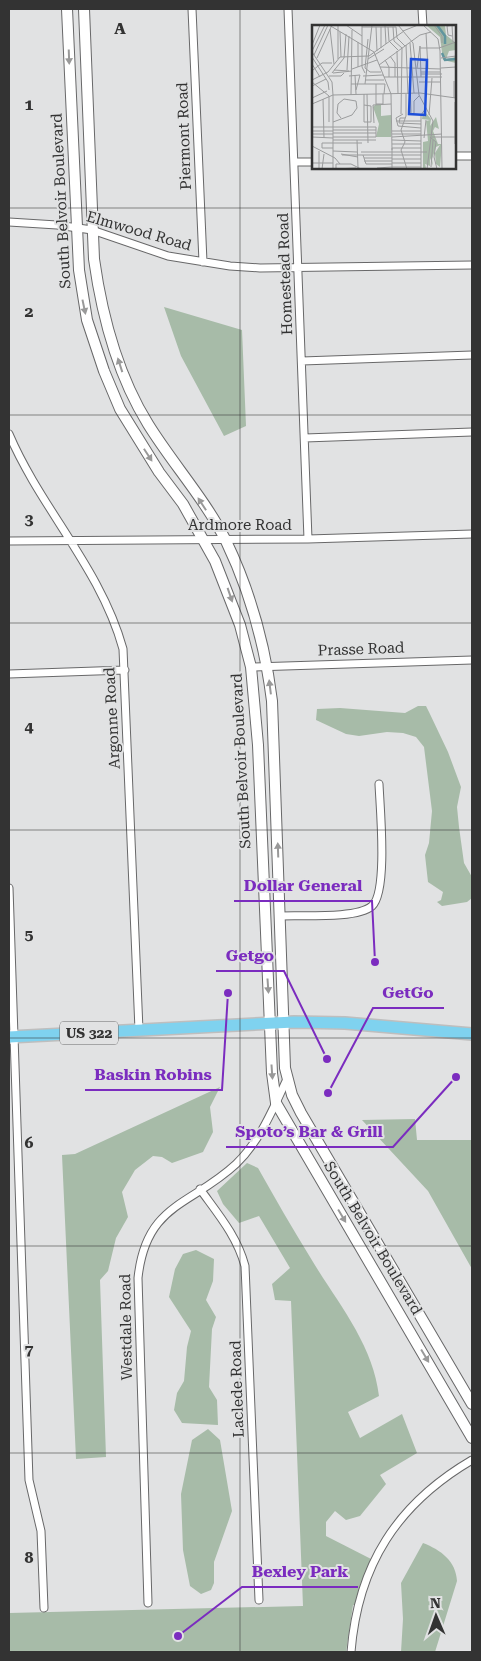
<svg xmlns="http://www.w3.org/2000/svg" width="481" height="1661" font-family="'Roboto Serif',serif">
<style>
.green{fill:#a7bba8}
.lines{fill:none;stroke-linecap:round;stroke-linejoin:round}
.street-casing{stroke:#686869;stroke-width:9}
.secondary-casing{stroke:#686869;stroke-width:12}
.primary-casing{stroke:#bebebe;stroke-width:14}
.street{stroke:#fff;stroke-width:7}
.secondary{stroke:#fff;stroke-width:10}
.primary{stroke:#7fd2ef;stroke-width:11}
.oneway{fill:#999}
.grid{fill:none;stroke:#333;stroke-width:1;stroke-opacity:0.55}
.labels{text-anchor:middle;stroke-width:4;stroke-linejoin:round;paint-order:stroke}
.shield{fill:#e1e2e3;stroke:#676868;stroke-width:1}
.shield-label{font-size:14px;font-weight:bold;fill:#333}
.street-label{font-size:15px;fill:#333;stroke:#e1e2e3}
.inset-river{fill:none;stroke:#61959e;stroke-width:2.5}
.inset-road{fill:none;stroke:#9b9c9d;stroke-width:1}
.view{fill:#1d4ed8;fill-opacity:0.15;stroke:#1d4ed8;stroke-width:2.5}
.inset-edge{fill:none;stroke:#333;stroke-width:2.5}
.grid-label{font-size:16px;text-anchor:middle;font-weight:bold;fill:#333;stroke:#e1e2e3;stroke-width:4;stroke-linejoin:round;paint-order:stroke}
.leader{fill:none;stroke:#7b2cbf;stroke-width:2}
.callout-dot{fill:#7b2cbf;stroke:#e1e2e3;stroke-width:2}
.callout-label{font-size:16px;text-anchor:middle;font-weight:bold;fill:#7b2cbf;stroke:#e1e2e3;stroke-width:4;stroke-linejoin:round;paint-order:stroke}
</style>
<rect width="100%" height="100%" fill="#e1e2e3"/>
<path class="green" d="M164,307L242,330L246,426L224,436L181,356Z
M418,706H426L429,712L448,752L461,787L457,807L459,827L464,863L472,877V898L467,902L442,906L437,902L441,900L443,892L428,882L425,855L429,843L432,811L424,747L416,737L403,733L387,732L359,736L346,734L316,720L317,709L340,708L405,713Z
M220,1087L210,1107L213,1132L203,1152L172,1163L162,1157L153,1156L135,1170L122,1192L128,1217L116,1238L108,1271L100,1280L106,1457L76,1459L62,1155L75,1154Z
M415,1119L417,1140H472V1269L428,1191L362,1120Z
M247,1163L258,1168C275,1198 292,1228 310,1257C336,1301 373,1343 379,1396L348,1412L360,1438L402,1414L417,1453L380,1475L386,1484L360,1516L346,1520L335,1511L326,1522V1536L375,1561L358,1605H353L346,1652H9V1613L303,1606L291,1301L275,1300L272,1284L290,1268L259,1216L239,1223L223,1204L217,1191Z
M196,1250L214,1259L213,1281L206,1300L216,1317L212,1329L209,1387L217,1400L218,1425L182,1423L174,1410L177,1393L184,1381L187,1347L191,1331L169,1297L175,1269L183,1254Z
M208,1429L220,1440L232,1511L214,1562V1583L211,1590L201,1594L190,1586L183,1550L181,1494L192,1440Z
M423,1543C441,1550 456,1561 457,1581L435,1652H401L403,1619L401,1583Z"/>
<g class="lines">
<g class="street-casing">
<path id="street" d="M192,9L203,262
M288,9L308,539
M422,9L423,26
M455,156H472
M295,162H314
M9,222L57,225L92,230L168,256L230,266L260,268L472,265
M302,361L472,355
M9,434C41,509 101,569 123,649L139,1030
M305,438L472,432
M9,541L308,539L472,534
M251,667L472,660
M9,674L125,670
M9,888L29,1480L41,1531L44,1608
M281,916C302,915 357,919 372,906C388,892 380,808 379,784
M200,1189C218,1214 237,1236 245,1266L259,1600
M148,1603L138,1278C146,1203 191,1206 236,1164C260,1141 273,1109 287,1079
M351,1652C358,1565 397,1504 472,1460"/>
</g>
<g class="secondary-casing">
<path id="secondary" d="M67,9L79,270L87,320L104,371L120,409L159,472L183,504L215,561L240,625L251,667L258,745L272,1073L276,1103L472,1438
M84,9L94,259C102,316 117,374 148,424C172,463 205,499 226,541C250,591 265,645 272,701L285,1068L292,1095L301,1113L472,1404"/>
</g>
<g class="primary-casing">
<path id="primary" d="M9,1037L294,1022L345,1023L472,1034"/>
</g>
<use href="#street" class="street"/>
<use href="#secondary" class="secondary"/>
<use href="#primary" class="primary"/>
</g>
<defs><path id="oneway-solid" d="M-6-.8H1V-3.2L6.5 0L1 3.2V.8H-6Z" transform="scale(1.25)"/></defs>
<g class="oneway">
<use href="#oneway-solid" transform="translate(69 57) rotate(88)"/>
<use href="#oneway-solid" transform="translate(84 307) rotate(78)"/>
<use href="#oneway-solid" transform="translate(120 365) rotate(-108)"/>
<use href="#oneway-solid" transform="translate(148 455) rotate(57)"/>
<use href="#oneway-solid" transform="translate(202 504) rotate(-123)"/>
<use href="#oneway-solid" transform="translate(230 595) rotate(71)"/>
<use href="#oneway-solid" transform="translate(270 687) rotate(-97)"/>
<use href="#oneway-solid" transform="translate(278 850) rotate(-92)"/>
<use href="#oneway-solid" transform="translate(268 986) rotate(86)"/>
<use href="#oneway-solid" transform="translate(272 1072) rotate(86)"/>
<use href="#oneway-solid" transform="translate(342 1216) rotate(59)"/>
<use href="#oneway-solid" transform="translate(425 1356) rotate(59)"/>
</g>
<path class="grid" d="M240,9V1652M9,208H472M9,415H472M9,623H472M9,830H472M9,1038H472M9,1246H472M9,1453H472"/>
<g class="labels">
<rect class="shield" x="60" y="1021.5" width="58" height="23" rx="4"/>
<g class="shield-label">
<text x="89" y="1038">US 322</text>
</g>
<g class="street-label">
<text transform="translate(184 136) rotate(-92)" y="5">Piermont Road</text>
<text transform="translate(61 201) rotate(-93)" y="5">South Belvoir Boulevard</text>
<text transform="translate(139 231) rotate(16)" y="5">Elmwood Road</text>
<text transform="translate(285 274) rotate(-92)" y="5">Homestead Road</text>
<text x="240" y="530">Ardmore Road</text>
<text transform="translate(361 649) rotate(-2)" y="5">Prasse Road</text>
<text transform="translate(112 718) rotate(-93)" y="5">Argonne Road</text>
<text transform="translate(241 761) rotate(-93)" y="5">South Belvoir Boulevard</text>
<text transform="translate(373 1238) rotate(59)" y="5">South Belvoir Boulevard</text>
<text transform="translate(126 1327) rotate(-91)" y="5">Westdale Road</text>
<text transform="translate(237 1389) rotate(-92)" y="5">Laclede Road</text>
</g>
</g>
<g transform="translate(312 25)">
<rect width="144" height="144" fill="#e1e2e3"/>
<path d="M114,0H138L133,1L134,10L144,18V25L137,26L134,34L144,32V38L131,35L128,12ZM64,79L69,80V91L79,90V112H64L67,99L61,82ZM111,87L112,92L114,88L119,94L118,101L124,92L127,104L123,102L121,106L126,119H130L128,142L124,139L123,128L128,120L124,122L120,134L121,141L118,133V141L113,139L114,143L111,144V117L116,116L114,96L118,95L110,94Z" fill="#a7bba8"/>
<path class="inset-river" d="M125,0L133,11V19M130,28L133,35L144,34"/>
<path class="inset-road" d="M17,0L62,27L79,69L80,125M34,0L50,11M86,0L101,18L107,70L121,96L115,144M111,0L126,14L128,26L130,144M122,0L130,11V18M140,0L141,17M50,1V42L53,48M73,1L74,19M50,2H84L85,13L93,21M64,2L65,26M69,2V23M76,2L77,16L86,25M81,2L82,16L90,23M18,4L22,39M91,6L106,0M28,7L29,32M114,8L116,44M140,11L136,10L135,1L144,0M56,14L53,43L58,47H69M46,17V42M98,18L102,68M0,20L8,0M94,20L96,69M108,23H127L144,17M0,26L13,0M85,26L86,69M0,27L20,57L21,70M2,30L16,0M78,31L83,38V52M0,32L16,57L17,65M5,33L20,0M129,33L144,31M26,34V0M56,34L72,24M73,35L77,42V52M0,39L8,52M67,40L108,10L119,7M68,42L129,44M105,43L108,21L109,52M129,43L144,42M40,44L65,35M1,45L10,38H20M22,45L37,46M35,45L37,11M109,47H128M20,48L32,33L34,9M21,48L40,46M109,49H130M43,50L44,69M17,51H29L32,48M37,51L48,50L44,65M51,51L71,50M72,52H130M0,55L16,47L28,32L57,31L92,6M53,55H72M142,56V73M0,57L17,71V97M98,57L99,88M107,57H128M39,59H73L72,69M53,59L60,0M64,59V79H71V69M0,61L14,54M52,69V97H59V81L52,80M55,69L56,118M94,69V91L89,105L93,117L89,125L95,144M39,70L40,5M0,73L15,66M11,74L12,113M0,79L21,70L108,68L144,73M102,88V76L107,71M89,89L90,23M91,89L84,93L86,101L109,103M117,90L120,53M93,93H88L87,98L109,99M84,96H109M21,97L40,90L45,83L44,76L32,74L26,79L25,88L29,93M62,98L61,80L79,79M0,102H64V112H21M21,105H64M0,106H21M80,106H109M21,108H64M0,109H21M80,109H109M0,112L21,113M80,112L130,109M118,112L124,117L122,132L125,144M120,112H143M112,113L114,95M21,115H64M45,115L46,143M80,115L109,116M10,118H50M10,118V123H21M80,119H109M143,119V77M0,121L23,133L28,139M80,123H109M80,123V144M21,126L45,127M49,127H80M80,127H115M29,129L46,132M30,130H109M51,130L54,139H80M52,133H80M80,134H109M52,136H80M0,138H21M80,138H109M80,142H109M119,142L121,115M24,143V139H39L49,144M65,143L80,142M7,144V126M10,144L12,129M21,144V70M23,144L44,143M109,144V90L114,83"/>
<path class="view" d="M99,34L115,35L113,90L97,89Z"/>
<rect width="144" height="144" class="inset-edge"/>
</g>
<g class="grid-label">
<text x="120" y="34">A</text>
<text x="29" y="110">1</text>
<text x="29" y="317">2</text>
<text x="29" y="525">3</text>
<text x="29" y="732">4</text>
<text x="29" y="940">5</text>
<text x="29" y="1148">6</text>
<text x="29" y="1355">7</text>
<text x="29" y="1563">8</text>
</g>
<path class="leader" d="M375 962L372 901H234M327 1059L284 971H216M328 1093L373 1008H444M228 993L222 1090H85M456 1077L393 1147H226M178 1636L242 1587H358"/>
<g class="callout-dot">
<circle cx="375" cy="962" r="5"/>
<circle cx="327" cy="1059" r="5"/>
<circle cx="328" cy="1093" r="5"/>
<circle cx="228" cy="993" r="5"/>
<circle cx="456" cy="1077" r="5"/>
<circle cx="178" cy="1636" r="5"/>
</g>
<g class="callout-label">
<text x="303" y="891">Dollar General</text>
<text x="250" y="961">Getgo</text>
<text x="408" y="998">GetGo</text>
<text x="153" y="1080">Baskin Robins</text>
<text x="309" y="1137">Spoto’s Bar &amp; Grill</text>
<text x="300" y="1577">Bexley Park</text>
</g>
<rect width="481" height="1661" fill="none" stroke="#333333" stroke-width="20"/>
<g transform="translate(436 1616) rotate(358)" stroke="#e1e2e3" stroke-width="4" paint-order="stroke">
<path d="M0-4L9 19L0 12L-9 19Z" fill="#333333"/>
<text y="-8" font-size="14" font-weight="bold" text-anchor="middle" fill="#333333">N</text>
</g>
</svg>
